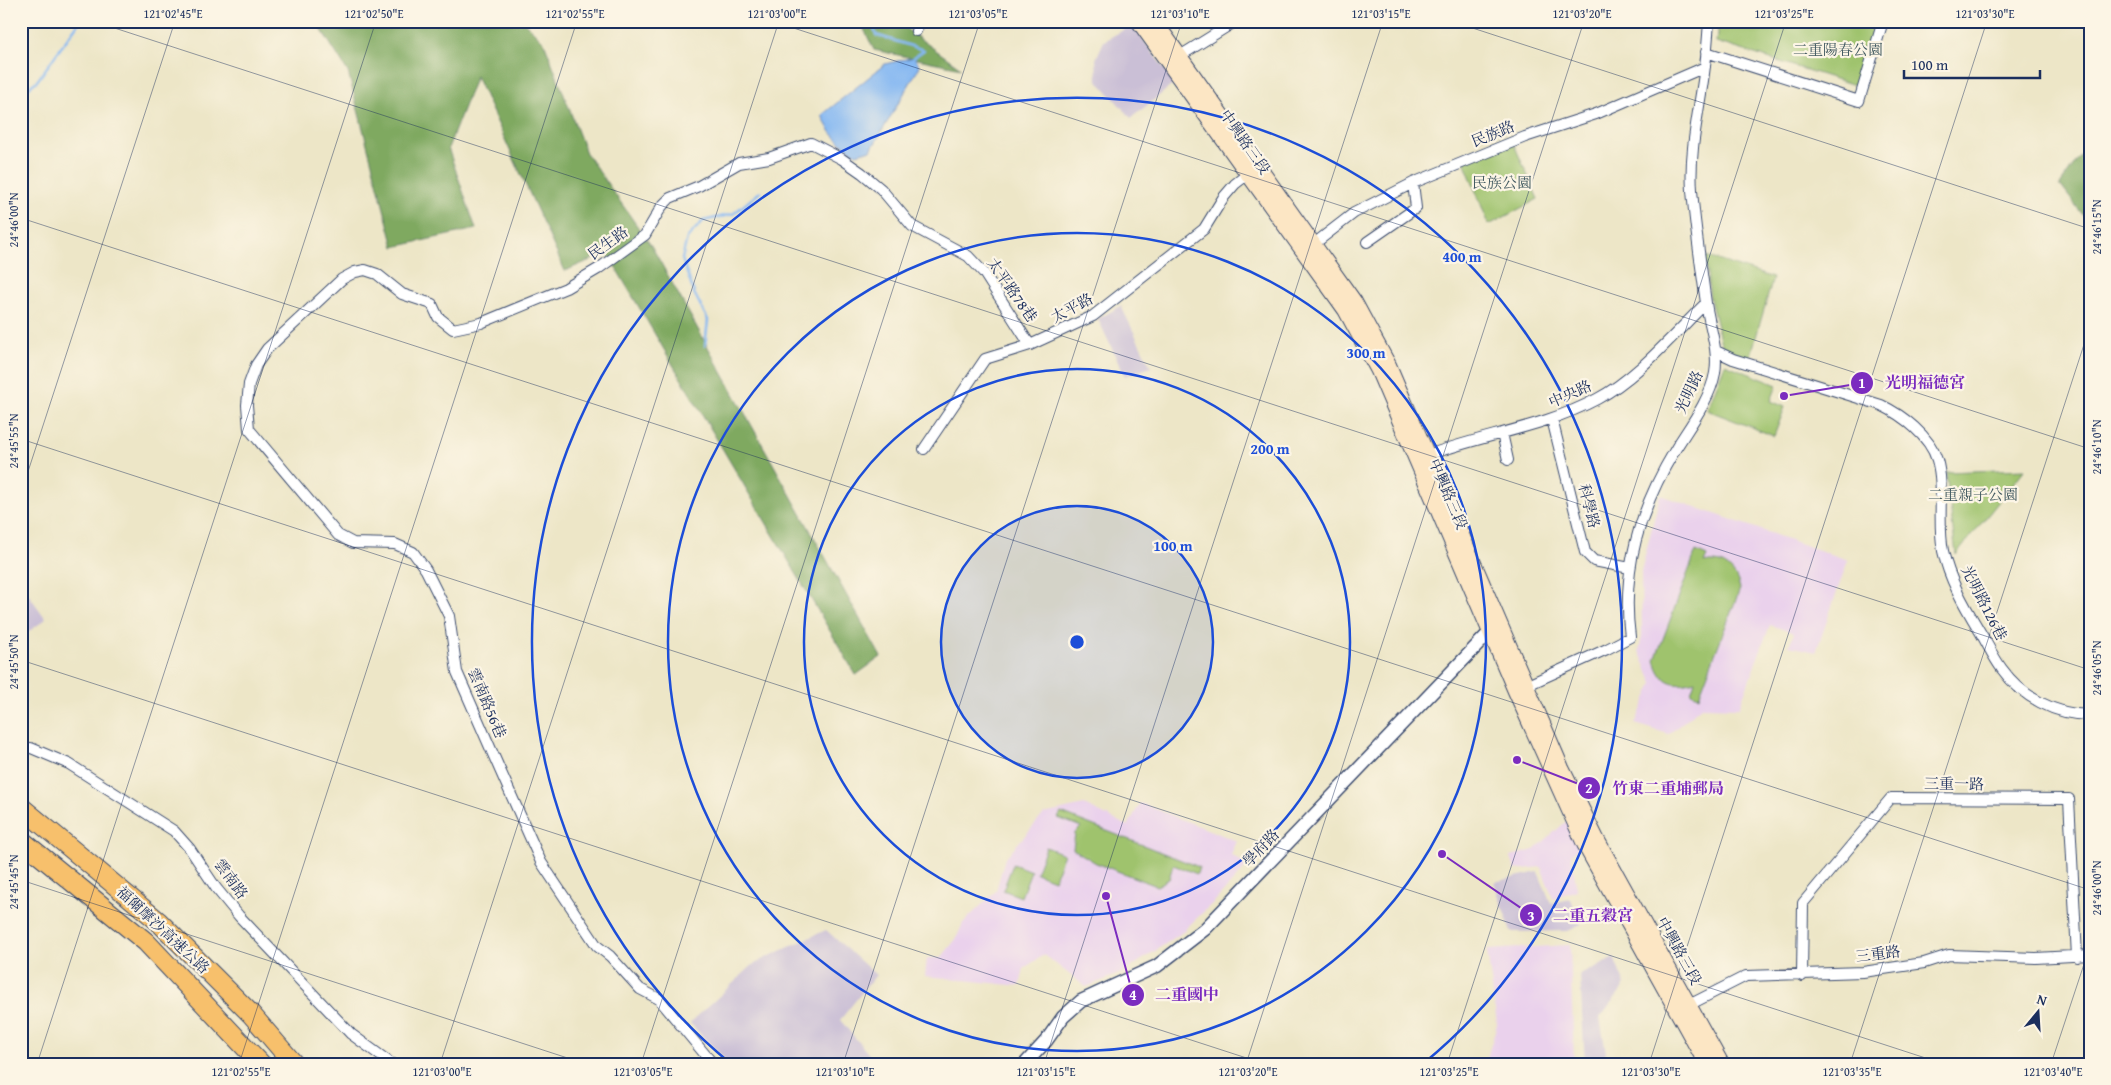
<svg xmlns="http://www.w3.org/2000/svg" width="2111" height="1085" font-family="'Gentium Book Plus','Noto Serif TC',serif">
<style>
.built{fill:#ead1ec}
.industrial{fill:#cabfd6}
.green{fill:#9fc36d;stroke:#5d7966}
.forest{fill:#7fa960;stroke:#4d6c5f}
.water{fill:#85b8f2;stroke:#5074a8}
.lines{fill:none;stroke-linecap:round;stroke-linejoin:round}
.stream{stroke:#85b8f2;stroke-width:2.5}
.minor-casing{stroke:#3a4a6e;stroke-width:12}
.tertiary-casing{stroke:#3a4a6e;stroke-width:15}
.secondary-casing{stroke:#3a4a6e;stroke-width:16}
.motorway-casing{stroke:#3a4a6e;stroke-width:21}
.minor{stroke:#fff;stroke-width:10}
.tertiary{stroke:#fff;stroke-width:12}
.secondary{stroke:#fce6c4;stroke-width:14}
.motorway{stroke:#f7c06c;stroke-width:19}
.ticks{fill:none;stroke:#1b2f5e;stroke-width:1;stroke-opacity:0.45}
.ring{fill:none;stroke:#1d4ed8;stroke-width:2.5}
.labels{text-anchor:middle;stroke-width:4.5;stroke-linejoin:round;paint-order:stroke}
.park-label{font-size:15px;fill:#435b62;stroke:#fcf5e5}
.street-label{font-size:15px;fill:#1b2f5e;stroke:#fcf5e5}
.centre{fill:#1d4ed8;stroke:#fcf5e5;stroke-width:2.5}
.ring-label{font-size:15px;text-anchor:middle;font-weight:bold;fill:#1d4ed8;stroke:#fcf5e5;stroke-width:4.5;stroke-linejoin:round;paint-order:stroke}
.leader{fill:none;stroke:#7b2cbf;stroke-width:2}
.callout-dot{fill:#7b2cbf;stroke:#fcf5e5;stroke-width:2}
.mark-label{font-size:15px;text-anchor:middle;font-weight:bold;fill:#fff}
.callout-label{font-size:16px;text-anchor:middle;font-weight:bold;fill:#7b2cbf;stroke:#fcf5e5;stroke-width:4.5;stroke-linejoin:round;paint-order:stroke}
.neatline{fill:none;stroke:#1b2f5e;stroke-width:2}
.ticks-label{font-size:12px;text-anchor:middle;fill:#1b2f5e}
</style>
<rect width="100%" height="100%" fill="#fcf5e5"/>
<filter id="ink" filterUnits="userSpaceOnUse"><feTurbulence type="fractalNoise" baseFrequency=".02" numOctaves="2"/><feDisplacementMap in="SourceGraphic" scale="10" xChannelSelector="R" yChannelSelector="G"/><feConvolveMatrix kernelMatrix="1 2 1 2 8 2 1 2 1" color-interpolation-filters="sRGB"/></filter>
<filter id="wash" filterUnits="userSpaceOnUse"><feTurbulence type="fractalNoise" baseFrequency=".0096" numOctaves="4" result="noise"/><feDisplacementMap in="SourceGraphic" scale="20" xChannelSelector="R" yChannelSelector="G"/><feGaussianBlur stdDeviation="1.12" result="paint"/><feColorMatrix in="noise" values="0 0 0 0 0 0 0 0 0 0 0 0 0 0 0 0 0 1.4 0 .05"/><feComposite in="paint" operator="in"/></filter>
<g filter="url(#wash)">
<rect width="100%" height="100%" fill="#ede6c7"/>
<path class="built" d="M1660,495L1848,560L1816,652L1789,646L1794,633L1770,625L1739,708L1701,707L1669,734L1635,724L1653,683L1639,651L1642,636L1641,571Z
M1140,803L1237,841L1231,855L1248,865L1216,900L1180,934L1124,972L1086,987L1044,955L1024,968L1020,986L925,976L927,958H941L956,939L963,923L996,891L1005,858L1044,814L1084,805L1128,826Z
M1568,820L1580,846L1571,855L1577,890L1553,898L1541,867L1515,870L1511,856L1534,850Z
M1570,945L1574,1060L1550,1064H1504L1487,1058L1497,1024L1487,950Z"/>
<path class="industrial" d="M1132,25L1175,83L1131,118L1097,80L1096,59L1104,41Z
M1121,306L1151,367L1125,376L1098,319Z
M21,584L46,619L21,637Z
M1538,872L1551,903L1571,899L1581,925L1568,931L1511,932L1494,882Z
M826,930L876,975L840,1020L877,1064H729L690,1023L755,963Z
M1614,958L1625,985L1600,1018L1606,1053L1595,1064H1585L1580,975Z"/>
<path class="green" d="M1719,21H1877L1858,86L1716,42Z
M1512,140L1538,199L1489,225L1464,161Z
M1705,256L1773,278L1750,358L1722,347L1710,299Z
M1725,364L1777,385L1771,401L1785,407L1774,436L1707,410Z
M2025,469L1956,555L1946,472Z
M1696,551L1707,556L1704,563C1723,558 1737,571 1740,589L1699,696L1691,693L1695,681C1673,687 1661,683 1655,660Z
M1061,813L1199,867L1197,874L1173,865L1169,879L1157,886L1096,863L1073,849L1075,833L1081,827L1058,818Z
M1046,847L1064,854L1054,880L1036,873Z
M1013,864L1031,871L1021,897L1003,890Z"/>
<path class="forest" d="M316,21H523L544,42L586,153L652,247L881,657L856,675L607,253L565,271L476,76L448,148L476,229L394,247L348,72Z
M860,21H895L961,68L874,50Z
M2090,142V224L2060,185Z"/>
<path class="water" d="M914,57L920,66L871,150L856,154C840,143 829,134 822,115L885,64Z"/>
<g class="lines">
<path class="stream" d="M872,21L876,35L924,50L914,57
M21,93L37,81L80,21
M705,346L708,320L694,293L682,259L687,238L703,221L733,214L760,192"/>
</g>
</g>
<g filter="url(#ink)">
<g class="lines">
<g class="minor-casing">
<path id="minor" d="M916,31L920,21
M1706,52L1859,101L1883,21
M1175,59L1236,21
M1367,242L1416,208L1413,183
M1310,247L1354,213L1413,183L1525,137L1596,114L1705,67
M1716,351L1733,359L1881,405C1902,415 1930,436 1937,460C1945,488 1937,521 1943,551C1949,579 1964,605 1979,630C1987,643 1993,657 2002,669C2022,697 2055,715 2090,715
M1552,419L1585,552L1594,561L1630,568
M1502,433L1508,460
M924,449L985,359L1030,345L1093,316L1204,229L1223,198L1235,184L1253,170
M1423,457C1480,435 1543,428 1597,399C1637,378 1673,335 1706,303
M1521,688L1607,649L1630,637C1621,569 1640,508 1675,450C1689,427 1710,400 1715,373C1719,349 1709,326 1706,303C1701,266 1695,227 1692,190C1689,148 1700,108 1705,66C1707,51 1708,36 1709,21
M21,748H31L69,764L174,831L190,849L216,888L239,916L351,1034L392,1064
M1802,976L1803,903L1891,798L2069,799L2077,957
M1683,1008L1746,976L1863,972L1924,963L1949,955L2036,958L2090,955
M713,1064L659,999L640,989L610,956L597,946L541,862L500,770L457,672L449,616L426,570L413,552L395,544L353,543L338,535L249,429L247,405L249,384L256,365L267,349L342,279L355,272L365,270L377,274L402,294L432,304L438,317L453,329L481,323L566,288L598,269L645,235L662,206L670,198L699,186L739,163L769,158L811,143L842,159L862,173L881,189L912,226L968,256L984,273L1030,345"/>
</g>
<g class="tertiary-casing">
<path id="tertiary" d="M1025,1064L1046,1041L1063,1017L1081,1001L1157,966L1205,929L1490,632L1497,629"/>
</g>
<g class="secondary-casing">
<path id="secondary" d="M1138,21L1345,310L1378,371L1515,691L1584,844L1706,1064
M1155,21L1355,302L1389,365L1562,768L1597,839L1722,1064"/>
</g>
<g class="motorway-casing">
<path id="motorway" d="M21,807L158,921L251,1014L294,1064
M21,840L146,942L261,1064"/>
</g>
<use href="#minor" class="minor"/>
<use href="#tertiary" class="tertiary"/>
<use href="#secondary" class="secondary"/>
<use href="#motorway" class="motorway"/>
</g>
</g>
<path class="ticks" d="M93,21L2090,670M772,21L2090,449M1451,21L2090,229M21,218L2090,890M21,439L1944,1064M21,493L175,21M21,660L1265,1064M21,880L586,1064M37,1064L376,21M239,1064L577,21M440,1064L779,21M641,1064L980,21M843,1064L1182,21M1044,1064L1383,21M1246,1064L1584,21M1447,1064L1786,21M1649,1064L1987,21M1850,1064L2090,326M2051,1064L2090,946"/>
<circle cx="1077" cy="642" r="136" fill="#1d4ed8" fill-opacity=".12"/>
<g class="ring">
<circle cx="1077" cy="642" r="136"/>
<circle cx="1077" cy="642" r="273"/>
<circle cx="1077" cy="642" r="409"/>
<path d="M730 1063A545 545 0 1 1 1424 1063"/>
</g>
<g class="labels">
<g class="park-label">
<text x="1838" y="55">二重陽春公園</text>
<text x="1502" y="188">民族公園</text>
<text x="1973" y="500">二重親子公園</text>
</g>
<g class="street-label">
<text transform="translate(1493 134) rotate(-22)" y="5">民族路</text>
<text transform="translate(1245 142) rotate(55)" y="5">中興路三段</text>
<text transform="translate(608 243) rotate(-36)" y="5">民生路</text>
<text transform="translate(1012 290) rotate(55)" y="5">太平路78巷</text>
<text transform="translate(1072 308) rotate(-28)" y="5">太平路</text>
<text transform="translate(1689 392) rotate(-65)" y="5">光明路</text>
<text transform="translate(1570 394) rotate(-24)" y="5">中央路</text>
<text transform="translate(1448 494) rotate(67)" y="5">中興路三段</text>
<text transform="translate(1589 506) rotate(76)" y="5">科學路</text>
<text transform="translate(1984 603) rotate(63)" y="5">光明路126巷</text>
<text transform="translate(487 703) rotate(67)" y="5">雲南路56巷</text>
<text transform="translate(1954 784) rotate(1)" y="5">三重一路</text>
<text transform="translate(1261 848) rotate(-47)" y="5">學府路</text>
<text transform="translate(231 879) rotate(54)" y="5">雲南路</text>
<text transform="translate(163 930) rotate(43)" y="5">福爾摩沙高速公路</text>
<text transform="translate(1679 951) rotate(61)" y="5">中興路三段</text>
<text transform="translate(1878 954) rotate(-7)" y="5">三重路</text>
</g>
</g>
<circle cx="1077" cy="642" r="8" class="centre"/>
<g class="ring-label">
<text x="1462" y="262">400 m</text>
<text x="1366" y="358">300 m</text>
<text x="1270" y="454">200 m</text>
<text x="1173" y="551">100 m</text>
</g>
<path class="leader" d="M1784 396L1862 383M1517 760L1589 788M1442 854L1531 915M1106 896L1133 995"/>
<g class="callout-dot">
<circle cx="1784" cy="396" r="5"/>
<circle cx="1517" cy="760" r="5"/>
<circle cx="1442" cy="854" r="5"/>
<circle cx="1106" cy="896" r="5"/>
<circle cx="1862" cy="383" r="12"/>
<circle cx="1589" cy="788" r="12"/>
<circle cx="1531" cy="915" r="12"/>
<circle cx="1133" cy="995" r="12"/>
</g>
<g class="mark-label">
<text x="1862" y="388">1</text>
<text x="1589" y="793">2</text>
<text x="1531" y="921">3</text>
<text x="1133" y="1000">4</text>
</g>
<g class="callout-label">
<text x="1925" y="388">光明福德宮</text>
<text x="1668" y="794">竹東二重埔郵局</text>
<text x="1593" y="921">二重五穀宮</text>
<text x="1187" y="1000">二重國中</text>
</g>
<rect width="2111" height="1085" fill="none" stroke="#fcf5e5" stroke-width="55"/>
<g transform="translate(2038 1012) rotate(18)" stroke="#fcf5e5" stroke-width="4" paint-order="stroke">
<path d="M0-4L9 19L0 12L-9 19Z" fill="#1b2f5e"/>
<text y="-8" font-size="14" font-weight="bold" text-anchor="middle" fill="#1b2f5e">N</text>
</g>
<path d="M1904 70v8h136v-8" fill="none" stroke="#1b2f5e" stroke-width="2.5"/>
<text x="1911" y="70" font-size="15" fill="#1b2f5e" stroke="#fcf5e5" stroke-width="4" paint-order="stroke">100 m</text>
<rect x="28" y="28" width="2056" height="1030" class="neatline"/>
<g class="ticks-label">
<text x="173" y="18">121°02'45"E</text>
<text x="374" y="18">121°02'50"E</text>
<text x="575" y="18">121°02'55"E</text>
<text x="777" y="18">121°03'00"E</text>
<text x="978" y="18">121°03'05"E</text>
<text x="1180" y="18">121°03'10"E</text>
<text x="1381" y="18">121°03'15"E</text>
<text x="1582" y="18">121°03'20"E</text>
<text x="1784" y="18">121°03'25"E</text>
<text x="1985" y="18">121°03'30"E</text>
<text transform="translate(14 220) rotate(-90)" y="4">24°46'00"N</text>
<text transform="translate(2097 227) rotate(-90)" y="4">24°46'15"N</text>
<text transform="translate(14 441) rotate(-90)" y="4">24°45'55"N</text>
<text transform="translate(2097 447) rotate(-90)" y="4">24°46'10"N</text>
<text transform="translate(14 662) rotate(-90)" y="4">24°45'50"N</text>
<text transform="translate(2097 668) rotate(-90)" y="4">24°46'05"N</text>
<text transform="translate(14 882) rotate(-90)" y="4">24°45'45"N</text>
<text transform="translate(2097 888) rotate(-90)" y="4">24°46'00"N</text>
<text x="241" y="1076">121°02'55"E</text>
<text x="442" y="1076">121°03'00"E</text>
<text x="643" y="1076">121°03'05"E</text>
<text x="845" y="1076">121°03'10"E</text>
<text x="1046" y="1076">121°03'15"E</text>
<text x="1248" y="1076">121°03'20"E</text>
<text x="1449" y="1076">121°03'25"E</text>
<text x="1651" y="1076">121°03'30"E</text>
<text x="1852" y="1076">121°03'35"E</text>
<text x="2053" y="1076">121°03'40"E</text>
</g>
</svg>
